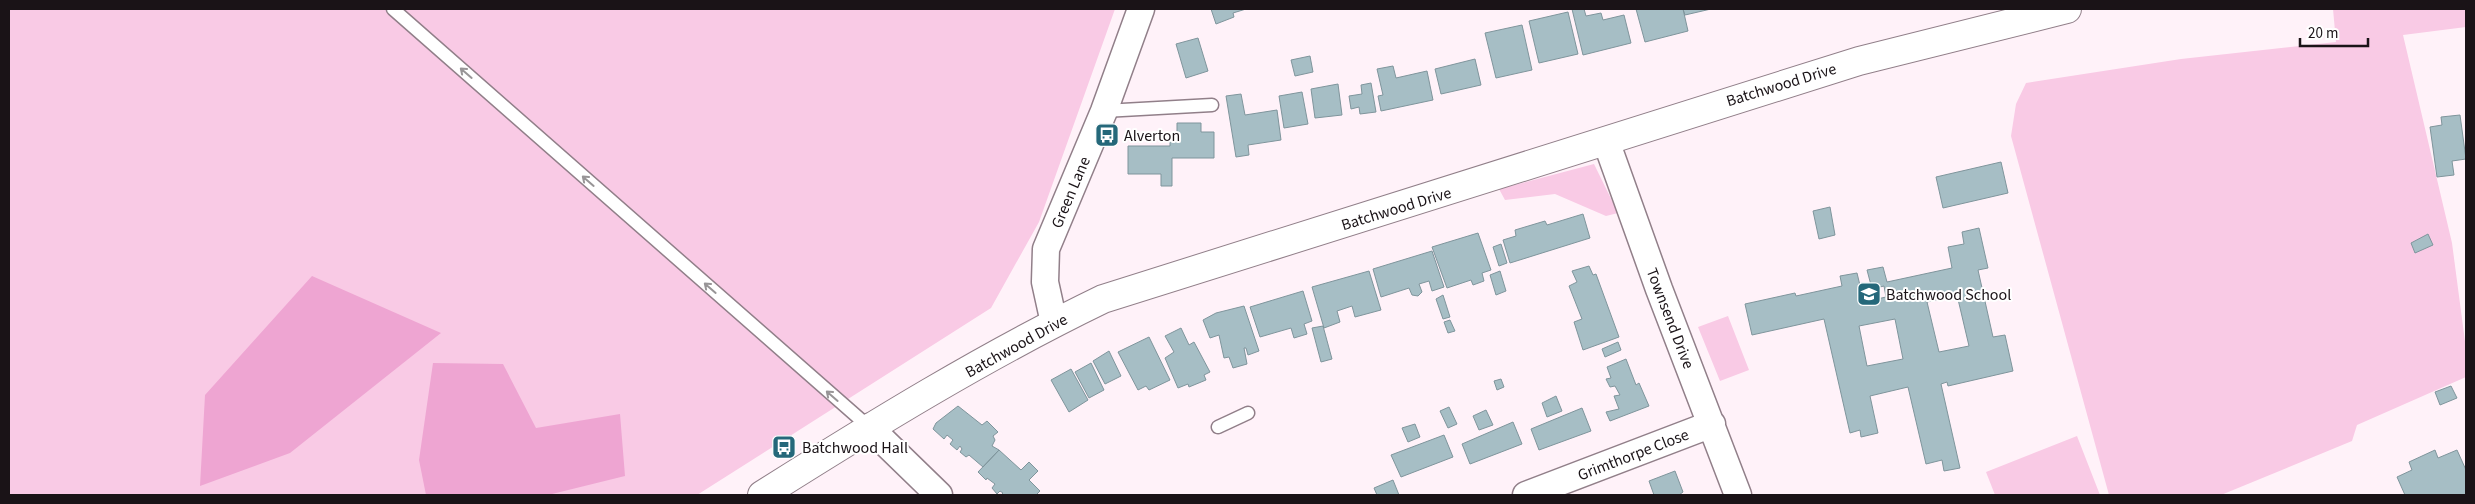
<svg xmlns="http://www.w3.org/2000/svg" width="2475" height="504" font-family="'Source Sans 3',sans-serif">
<style>
.green{fill:#f9cae5}
.forest{fill:#eea5d2}
.building{fill:#a6bec5;stroke:#7f959c;fill-rule:evenodd}
.lines{fill:none;stroke-linecap:round;stroke-linejoin:round}
.lane-casing{stroke:#917f89;stroke-width:15}
.street-casing{stroke:#917f89;stroke-width:29}
.secondary-casing{stroke:#917f89;stroke-width:30}
.lane{stroke:#fff;stroke-width:12}
.street{stroke:#fff;stroke-width:26}
.secondary{stroke:#fff;stroke-width:28}
.oneway{stroke:#989597}
.labels{text-anchor:middle;stroke-width:4;stroke-linejoin:round;paint-order:stroke}
.street-label{font-size:16px;fill:#1a1317;stroke:#fff}
.poi-label{font-size:16px;fill:#1a1317;stroke:#fff;text-anchor:start}
</style>
<rect width="100%" height="100%" fill="#fff2f9"/>
<path class="green" d="M9,9H1115L1039,222L991,308L697,495H9Z
M2333,9H2466V27L2403,35L2452,243L2466,349V377L2357,425L2352,441L2221,495H2109L2011,136L2016,104L2026,83L2181,59L2336,42Z
M1594,164L1618,213L1606,216L1555,194L1505,200L1499,189Z
M1728,316L1749,370L1720,381L1698,327Z
M2077,436L2100,495H1995L1986,472Z"/>
<path class="forest" d="M312,276L441,333L290,453L200,486L205,395Z
M433,363L503,364L536,428L620,414L625,476L548,495H426L419,460Z"/>
<path class="building" d="M1211,9H1246L1233,13L1234,17L1216,24Z
M1572,9H1584L1586,16L1601,13L1603,20L1624,15L1631,43L1583,55Z
M1636,9H1683L1688,31L1645,42Z
M1683,9H1711L1685,15Z
M1568,12L1578,54L1539,63L1529,21Z
M1522,25L1532,70L1496,78L1485,33Z
M1198,38L1208,71L1186,78L1176,44Z
M1310,56L1313,72L1295,76L1291,60Z
M1475,59L1481,85L1441,94L1435,69Z
M1393,66L1396,78L1427,71L1433,100L1381,111L1378,96L1383,95L1377,69Z
M1371,83L1376,112L1360,114L1359,107L1351,109L1349,96L1362,94L1361,85Z
M1338,84L1342,115L1315,118L1311,89Z
M1302,92L1308,124L1284,128L1279,96Z
M1241,94L1245,115L1277,110L1281,140L1248,145L1249,155L1236,157L1226,96Z
M2460,115L2466,159L2452,161L2454,175L2437,177L2430,127L2442,125L2441,117Z
M1177,123H1201V132H1214V158H1172V186H1161V174H1128V146H1170V136H1177Z
M2001,162L2008,193L1943,208L1936,177Z
M1830,207L1835,235L1819,239L1813,211Z
M1583,214L1590,238L1510,263L1503,240L1516,236L1515,230L1545,221L1547,225Z
M1979,228L1988,268L1978,270L1993,337L2005,335L2013,371L1948,386L1947,382L1941,384L1960,468L1944,471L1942,460L1926,464L1908,387L1870,396L1878,433L1861,437L1860,430L1850,433L1824,319L1752,335L1745,304L1795,293L1796,296L1842,286L1840,276L1857,273L1864,302L1886,297L1884,286L1872,289L1867,270L1883,267L1887,282L1952,268L1948,247L1964,244L1962,232ZM1957,295L1969,346L1939,352L1927,302ZM1895,319L1903,359L1867,366L1859,326Z
M1478,233L1491,270L1482,273L1484,281L1473,285L1471,280L1447,288L1432,247Z
M2428,234L2433,245L2415,253L2411,243Z
M1501,244L1507,263L1499,266L1493,247Z
M1432,251L1444,287L1432,291L1429,281L1419,284L1422,292L1418,296L1412,295L1409,288L1381,297L1373,269Z
M1589,266L1593,275L1596,274L1619,337L1583,350L1574,322L1582,319L1569,286L1577,282L1572,271Z
M1369,271L1381,310L1355,317L1352,306L1337,311L1340,322L1324,328L1312,287Z
M1500,271L1506,291L1496,295L1490,275Z
M1303,291L1312,321L1304,324L1307,334L1294,338L1291,328L1260,337L1250,307Z
M1443,295L1450,317L1443,319L1436,299Z
M1244,306L1259,351L1248,355L1246,348H1244L1247,364L1233,368L1229,357L1224,358L1219,335L1210,338L1203,320L1216,313Z
M1450,320L1455,331L1448,333L1444,322Z
M1323,326L1332,359L1321,362L1312,328Z
M1181,328L1189,345L1194,342L1210,372L1204,375L1206,380L1189,387L1188,384L1178,388L1165,358L1174,352L1165,336Z
M1149,337L1170,380L1149,390L1146,386L1138,390L1118,352Z
M1618,342L1621,350L1605,357L1602,349Z
M1109,351L1121,376L1105,384L1093,361Z
M1626,359L1636,385L1639,383L1649,406L1610,421L1606,412L1619,409L1614,396L1620,395L1615,386L1610,387L1606,379L1611,378L1607,367Z
M1091,363L1104,390L1089,398L1075,372Z
M1071,369L1088,400L1069,412L1051,380Z
M1501,379L1504,387L1497,390L1494,381Z
M2451,386L2457,398L2440,405L2435,392Z
M1556,396L1562,411L1547,417L1542,403Z
M958,406L982,425L987,421L998,432L993,436L995,440L992,446L999,450L983,467L969,455L966,457L960,452L962,449L960,446L957,450L950,444L953,440L947,435L944,439L933,429L936,423Z
M1449,407L1457,424L1448,428L1440,411Z
M1582,408L1591,431L1539,450L1531,429Z
M1486,410L1493,425L1479,430L1473,416Z
M1513,422L1522,444L1470,464L1462,444Z
M1415,424L1420,437L1408,442L1402,428Z
M1444,435L1453,457L1401,477L1391,455Z
M999,450L1021,470L1029,462L1038,471L1029,480L1040,491L1036,495H1001L1003,493L1000,491L997,494L992,488L995,484L987,478L986,480L978,472Z
M2435,450L2438,458L2457,450L2466,470V495H2405L2397,477L2412,470L2409,462Z
M1675,471L1683,492L1679,495H1654L1649,481Z
M1393,480L1399,495H1377L1374,488Z"/>
<g class="lines">
<g class="lane-casing">
<path id="lane" d="M393,9L869,427
M1104,111L1212,105
M1218,427L1248,413"/>
</g>
<g class="street-casing">
<path id="street" d="M1606,141L1659,289L1738,495
M1054,323L1045,282L1046,249L1104,111L1141,9
M869,427L939,495
M1526,495L1712,424"/>
</g>
<g class="secondary-casing">
<path id="secondary" d="M762,495C873,425 985,356 1103,299L1859,61L2067,9"/>
</g>
<use href="#lane" class="lane"/>
<use href="#street" class="street"/>
<use href="#secondary" class="secondary"/>
</g>
<defs><path id="oneway-shaft" d="M-6 0H5M1.5-3L5.5 0L1.5 3" fill="none" stroke-width="1.6" stroke-linecap="round" stroke-linejoin="round" transform="scale(1.25)"/></defs>
<g class="oneway">
<use href="#oneway-shaft" transform="translate(466 73) rotate(-139)"/>
<use href="#oneway-shaft" transform="translate(588 181) rotate(-139)"/>
<use href="#oneway-shaft" transform="translate(710 288) rotate(-139)"/>
<use href="#oneway-shaft" transform="translate(832 396) rotate(-139)"/>
</g>
<defs>
<g id="bus-square" transform="scale(1.25)"><rect x="-9" y="-9" width="18" height="18" rx="4" fill="#25687a" stroke="#fff"/><path d="M-5-6H5V4H4V6H2V4H-2V6H-4V4H-5ZM-3.5-4V0h7V-4ZM-3.5 1.2v1.5H-2V1.2ZM2 1.2v1.5H3.5V1.2Z" fill="#fff"/></g>
<g id="school-square" transform="scale(1.25)"><rect x="-9" y="-9" width="18" height="18" rx="4" fill="#25687a" stroke="#fff"/><path d="M0-5L7-2L0 1L-7-2ZM-4 1L0 2.5L4 1V4Q0 6-4 4Z" fill="#fff"/></g>
</defs>
<g fill-rule="evenodd">
<use href="#bus-square" x="1107" y="135"/>
<use href="#school-square" x="1869" y="294"/>
<use href="#bus-square" x="784" y="447"/>
</g>
<g class="labels">
<g class="street-label">
<text transform="translate(1781 84) rotate(-17)" y="6">Batchwood Drive</text>
<text transform="translate(1070 192) rotate(-67)" y="6">Green Lane</text>
<text transform="translate(1396 208) rotate(-17)" y="6">Batchwood Drive</text>
<text transform="translate(1671 318) rotate(69)" y="6">Townsend Drive</text>
<text transform="translate(1016 345) rotate(-29)" y="6">Batchwood Drive</text>
<text transform="translate(1633 454) rotate(-21)" y="6">Grimthorpe Close</text>
</g>
<g class="poi-label">
<text x="1124" y="141">Alverton</text>
<text x="1886" y="300">Batchwood School</text>
<text x="802" y="453">Batchwood Hall</text>
</g>
</g>
<rect width="2475" height="504" fill="none" stroke="#1a1317" stroke-width="20"/>
<path d="M2300 38v8h68v-8" fill="none" stroke="#1a1317" stroke-width="2.5"/>
<text x="2308" y="38" font-size="15" fill="#1a1317" stroke="#ffffff" stroke-width="4" paint-order="stroke">20 m</text>
</svg>
